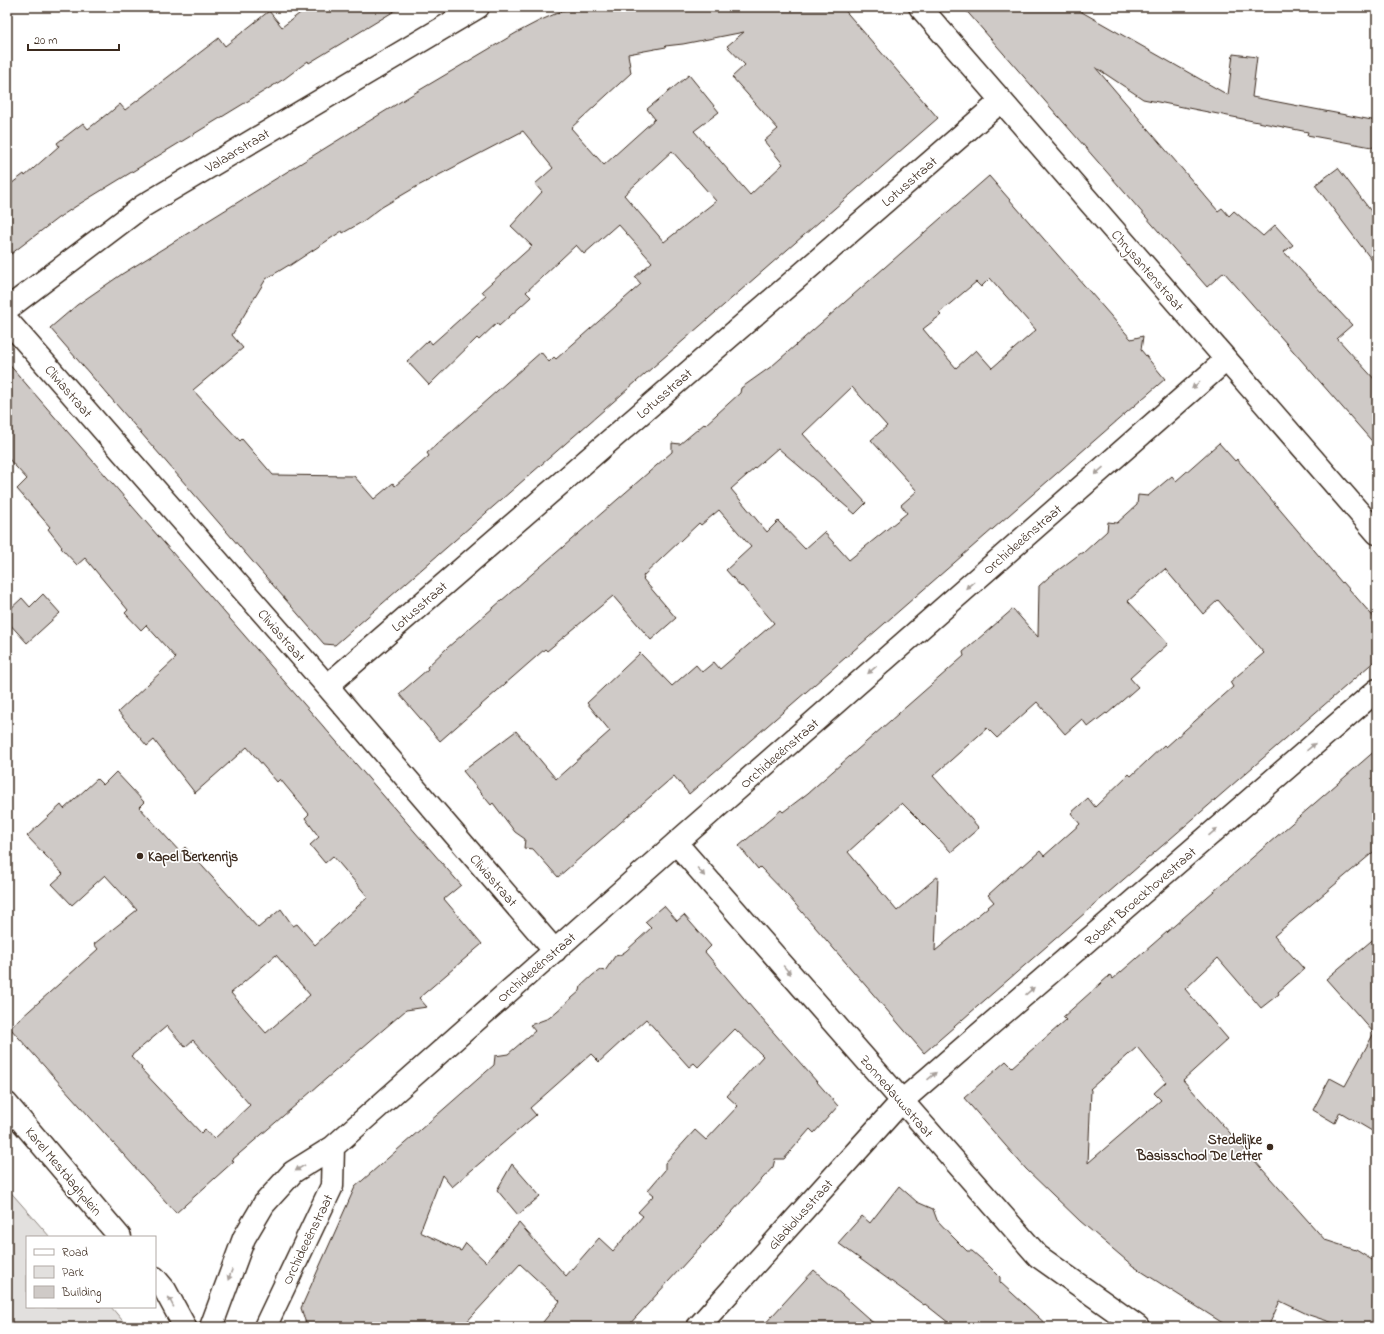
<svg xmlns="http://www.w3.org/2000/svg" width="1384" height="1334" font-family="'Indie Flower',sans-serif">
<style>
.park{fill:#e2e0de;stroke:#8e857e}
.building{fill:#cfcac7;stroke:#3b2a1e;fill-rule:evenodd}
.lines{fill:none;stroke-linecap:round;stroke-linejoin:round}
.minor-casing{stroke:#3b2a1e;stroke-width:25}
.minor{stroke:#fff;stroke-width:22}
.oneway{fill:#a79f9a}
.poi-dot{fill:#3b2a1e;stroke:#fff;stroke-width:1.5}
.labels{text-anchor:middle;stroke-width:3.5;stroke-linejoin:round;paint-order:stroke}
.street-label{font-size:14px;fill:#3b2a1e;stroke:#fff}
.poi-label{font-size:14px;font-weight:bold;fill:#3b2a1e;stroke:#fff;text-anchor:start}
</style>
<rect width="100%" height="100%" fill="#fff"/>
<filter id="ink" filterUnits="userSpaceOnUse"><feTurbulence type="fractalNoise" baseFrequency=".025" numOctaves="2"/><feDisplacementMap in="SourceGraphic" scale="8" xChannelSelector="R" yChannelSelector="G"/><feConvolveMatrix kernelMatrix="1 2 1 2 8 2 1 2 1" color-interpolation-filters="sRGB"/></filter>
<g filter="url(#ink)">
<path class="park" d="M7,1188L50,1237H27V1307H111L128,1327H7Z"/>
<path class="building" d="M308,7H401L309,63L308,61L284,79L81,203L58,218L7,257V187L24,174L25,176L59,146L57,143L83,123L88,129L107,114V115L120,104L125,110L219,38L225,46L269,11L282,27Z
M571,7H842L938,118L335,645L324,644L50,328L77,305L122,274L327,147L413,94L516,33L539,21ZM744,32L727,46L745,65L732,77L778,129L764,141L783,164L750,195L694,131L719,112L689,75L647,109L655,119L604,165L571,128L631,73L628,54L666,47L665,46L683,44ZM523,131L553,168L535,184L542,192L511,226L532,246L482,291L486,296L432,344L429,340L407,361L429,385L477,338L479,340L497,323L499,326L531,297L526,292L576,245L584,254L618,224L652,262L635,277L641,284L556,359L554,357L549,362L541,352L427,453L429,456L395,486L393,483L374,499L354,476L273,475L242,439L240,441L193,390L243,348L232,335L266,279L289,265V266L342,231L343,233L362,222L382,207L416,187ZM672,151L716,201L664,242L624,195Z
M963,7H1073L1228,95L1233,54L1257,57L1252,97L1377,121V148L1307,135L1308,132L1143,99L1095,67L1218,211L1222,208L1229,216L1234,211L1263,236L1275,225L1293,245L1284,252L1352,325L1337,338L1377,382V447L1224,272L1207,287Z
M1338,168L1377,219V267L1315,185Z
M989,176L1131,339L1143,336L1141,350L1165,379L689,794L674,776L558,877L533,849L524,848L525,839L515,832L493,803L491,805L463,771L516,731L556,779L610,731L587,703L640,653L672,686L696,665L702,672L714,662L720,669L774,623L742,586L741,587L726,570L751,547L719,510L701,525L699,523L643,576L644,578L643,579L676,618L651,640L613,596L547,651L545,649L440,741L399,694L428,669L427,667L447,648L672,452V443L680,444L704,424L705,425L740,393L741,388L772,366ZM990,278L1036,330L992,368L976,350L956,368L923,329L941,315L939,313L976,282L981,287ZM852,387L887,426L871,440L917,491L901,505L907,513L849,560L824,532L805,549L778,521L767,532L731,489L778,448L855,514L866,503L803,434Z
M7,362L461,885L444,899L482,944L419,998L427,1007L406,1010L232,1160L234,1161L176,1213L10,1028L98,949L94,944L137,910L105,875L72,905L52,884L63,874L27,836L61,805L64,809L97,779L103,785L116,772L144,802L139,807L180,852L185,847L258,928L281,909L293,926L297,924L315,945L368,897L333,856L325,863L310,845L319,837L305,818L309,814L280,779L277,782L247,747L195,793L154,740L147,746L118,712L176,658L146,625L141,630L125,613L128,610L85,558L77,565L61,548L62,547L48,529L50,527L17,489L27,479L7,457ZM276,955L310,995L266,1033L231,993ZM167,1026L185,1047L193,1040L250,1105L214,1139L205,1129L201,1133L141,1069L142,1068L131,1056Z
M1219,443L1235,461L1237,459L1342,583L1343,582L1377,621V659L924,1053L789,897L760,867L758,869L739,846L781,810L783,812L808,793L964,656L963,652L1013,609L1038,637L1039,586L1049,577L1081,553H1083L1107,531L1108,522L1117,523L1137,505L1138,495L1148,496L1172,476L1176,481ZM1165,569L1203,614L1218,600L1264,653L1230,682L1233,687L1166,747L1164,745L1131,776L1129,774L1095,807L1088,798L1071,813L1080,824L1044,856L1040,851L1023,866L1021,865L988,895L994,902L935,951L938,876L897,911L848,852L902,803L939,840V839L951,852L979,828L933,776L987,728L997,738L1037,702L1065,734L1082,719L1088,727L1106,713L1107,714L1138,687L1130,678L1168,644L1128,601Z
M43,594L60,613L27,643L7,621V612L22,598L30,607Z
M1377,749V849L1274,936L1304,969L1278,992L1279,994L1261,1008L1218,958L1185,989L1228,1039L1183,1080L1325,1240L1356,1250L1377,1263V1327H1346L1309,1315L1280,1301L1268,1327H1229L1133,1266L1080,1221L1026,1169L964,1098L1006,1061L1012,1067L1066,1020L1063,1017L1110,975L1113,979ZM1137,1047L1166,1082L1154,1093L1161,1100L1088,1163L1091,1090L1090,1089Z
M664,906L677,921L684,915L711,946L705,952L754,1010L838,1106L814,1133L810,1129L784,1159H775L773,1167L627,1327H539L560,1301L520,1264L462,1327H307L301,1308L355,1187L494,1065L495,1056L508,1054L535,1031L530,1025L549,1018L580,991L581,986L593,975L600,970L605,971L615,956L620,955L626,951L651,928L645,922ZM646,1019L689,1067L694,1063L698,1067L735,1029L763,1056L727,1096L738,1106L706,1140L695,1130L665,1163V1170L648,1190L654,1195L638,1212L643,1216L613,1251L599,1238L566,1276L519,1223L486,1262L466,1243L461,1251L420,1232L442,1175L452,1187L536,1115L530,1108L591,1054L599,1062Z
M1377,936V1134L1340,1112L1335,1123L1313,1110L1330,1078L1345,1086L1374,1033L1326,979Z
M512,1164L540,1196L518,1215L497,1190Z
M899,1186L917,1202L933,1209L937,1220L951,1235L967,1251H972L986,1263L1000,1277V1282L1049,1327H954L925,1304L924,1305L838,1243L862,1216L870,1223Z
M814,1270L878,1327H762Z"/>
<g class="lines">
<g class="minor-casing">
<path id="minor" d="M920,7L1377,533
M7,309L143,206L478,7
M7,320L327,686L555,951
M327,686L1001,101
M676,843L1038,1256L1138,1327
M7,1104L120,1237
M155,1278L165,1290L185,1327
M211,1327L244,1238L264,1204L293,1172L333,1147L676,843L1226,360
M265,1327L332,1186L333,1147
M698,1327L902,1101L1377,690"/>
</g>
<use href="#minor" class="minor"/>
</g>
<defs><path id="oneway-solid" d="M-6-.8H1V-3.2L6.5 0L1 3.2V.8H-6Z"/></defs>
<g class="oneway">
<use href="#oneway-solid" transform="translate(1196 385) rotate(139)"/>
<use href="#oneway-solid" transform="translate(1099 471) rotate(139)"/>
<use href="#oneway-solid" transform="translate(970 585) rotate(139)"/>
<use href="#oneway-solid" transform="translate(872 670) rotate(139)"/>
<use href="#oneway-solid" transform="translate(1311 747) rotate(-41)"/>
<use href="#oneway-solid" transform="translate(1213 832) rotate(-41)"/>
<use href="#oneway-solid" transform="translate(701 872) rotate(49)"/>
<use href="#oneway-solid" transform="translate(787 970) rotate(49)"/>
<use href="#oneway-solid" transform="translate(1030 991) rotate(-41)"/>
<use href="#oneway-solid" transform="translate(932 1076) rotate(-41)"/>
<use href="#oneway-solid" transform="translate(300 1168) rotate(148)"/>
<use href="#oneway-solid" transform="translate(230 1275) rotate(111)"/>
<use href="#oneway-solid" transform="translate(171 1302) rotate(-118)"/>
</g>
</g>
<g class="poi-dot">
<circle cx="140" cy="856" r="4"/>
<circle cx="1270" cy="1147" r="4"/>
</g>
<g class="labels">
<g class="street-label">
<text transform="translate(237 150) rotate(-31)" y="5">Valaarstraat</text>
<text transform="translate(909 181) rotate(-41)" y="5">Lotusstraat</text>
<text transform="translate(1148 270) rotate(49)" y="5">Chrysantenstraat</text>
<text transform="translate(69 391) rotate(49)" y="5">Cliviastraat</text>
<text transform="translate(664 393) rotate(-41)" y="5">Lotusstraat</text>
<text transform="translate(1022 539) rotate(-41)" y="5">Orchideeënstraat</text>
<text transform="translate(419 606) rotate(-41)" y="5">Lotusstraat</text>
<text transform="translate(282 635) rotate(49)" y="5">Cliviastraat</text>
<text transform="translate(779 753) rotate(-41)" y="5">Orchideeënstraat</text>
<text transform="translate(494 880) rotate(49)" y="5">Cliviastraat</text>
<text transform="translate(1140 896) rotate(-41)" y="5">Robert Broeckhovestraat</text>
<text transform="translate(536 967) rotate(-41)" y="5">Orchideeënstraat</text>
<text transform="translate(897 1096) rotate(49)" y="5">Zonnedauwstraat</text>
<text transform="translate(64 1171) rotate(50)" y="5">Karel Mestdaghplein</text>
<text transform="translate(800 1214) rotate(-48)" y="5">Gladiolusstraat</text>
<text transform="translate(307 1239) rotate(-64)" y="5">Orchideeënstraat</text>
</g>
<g class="poi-label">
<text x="148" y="861">Kapel Berkenrijs</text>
<text x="1262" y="1144" text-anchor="end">Stedelijke<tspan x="1262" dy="16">Basisschool De Letter</tspan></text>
</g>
</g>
<rect width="1384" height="1334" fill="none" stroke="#fff" stroke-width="24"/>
<rect x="12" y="12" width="1360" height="1310" fill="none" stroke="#3b2a1e" stroke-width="1.5" filter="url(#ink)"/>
<rect x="26" y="1236" width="130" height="72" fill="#ffffff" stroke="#b1aaa5"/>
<rect x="34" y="1249" width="20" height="6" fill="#ffffff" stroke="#b1aaa5"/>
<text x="62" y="1256" font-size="12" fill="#3b2a1e">Road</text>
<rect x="34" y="1266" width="20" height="12" fill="#e2e0de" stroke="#b1aaa5"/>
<text x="62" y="1276" font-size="12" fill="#3b2a1e">Park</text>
<rect x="34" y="1286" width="20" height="12" fill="#cfcac7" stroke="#b1aaa5"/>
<text x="62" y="1296" font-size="12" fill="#3b2a1e">Building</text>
<path d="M28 44v6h91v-6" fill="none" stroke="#3b2a1e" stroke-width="2"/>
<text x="34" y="44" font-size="12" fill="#3b2a1e" stroke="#ffffff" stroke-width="3" paint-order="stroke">20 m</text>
</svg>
